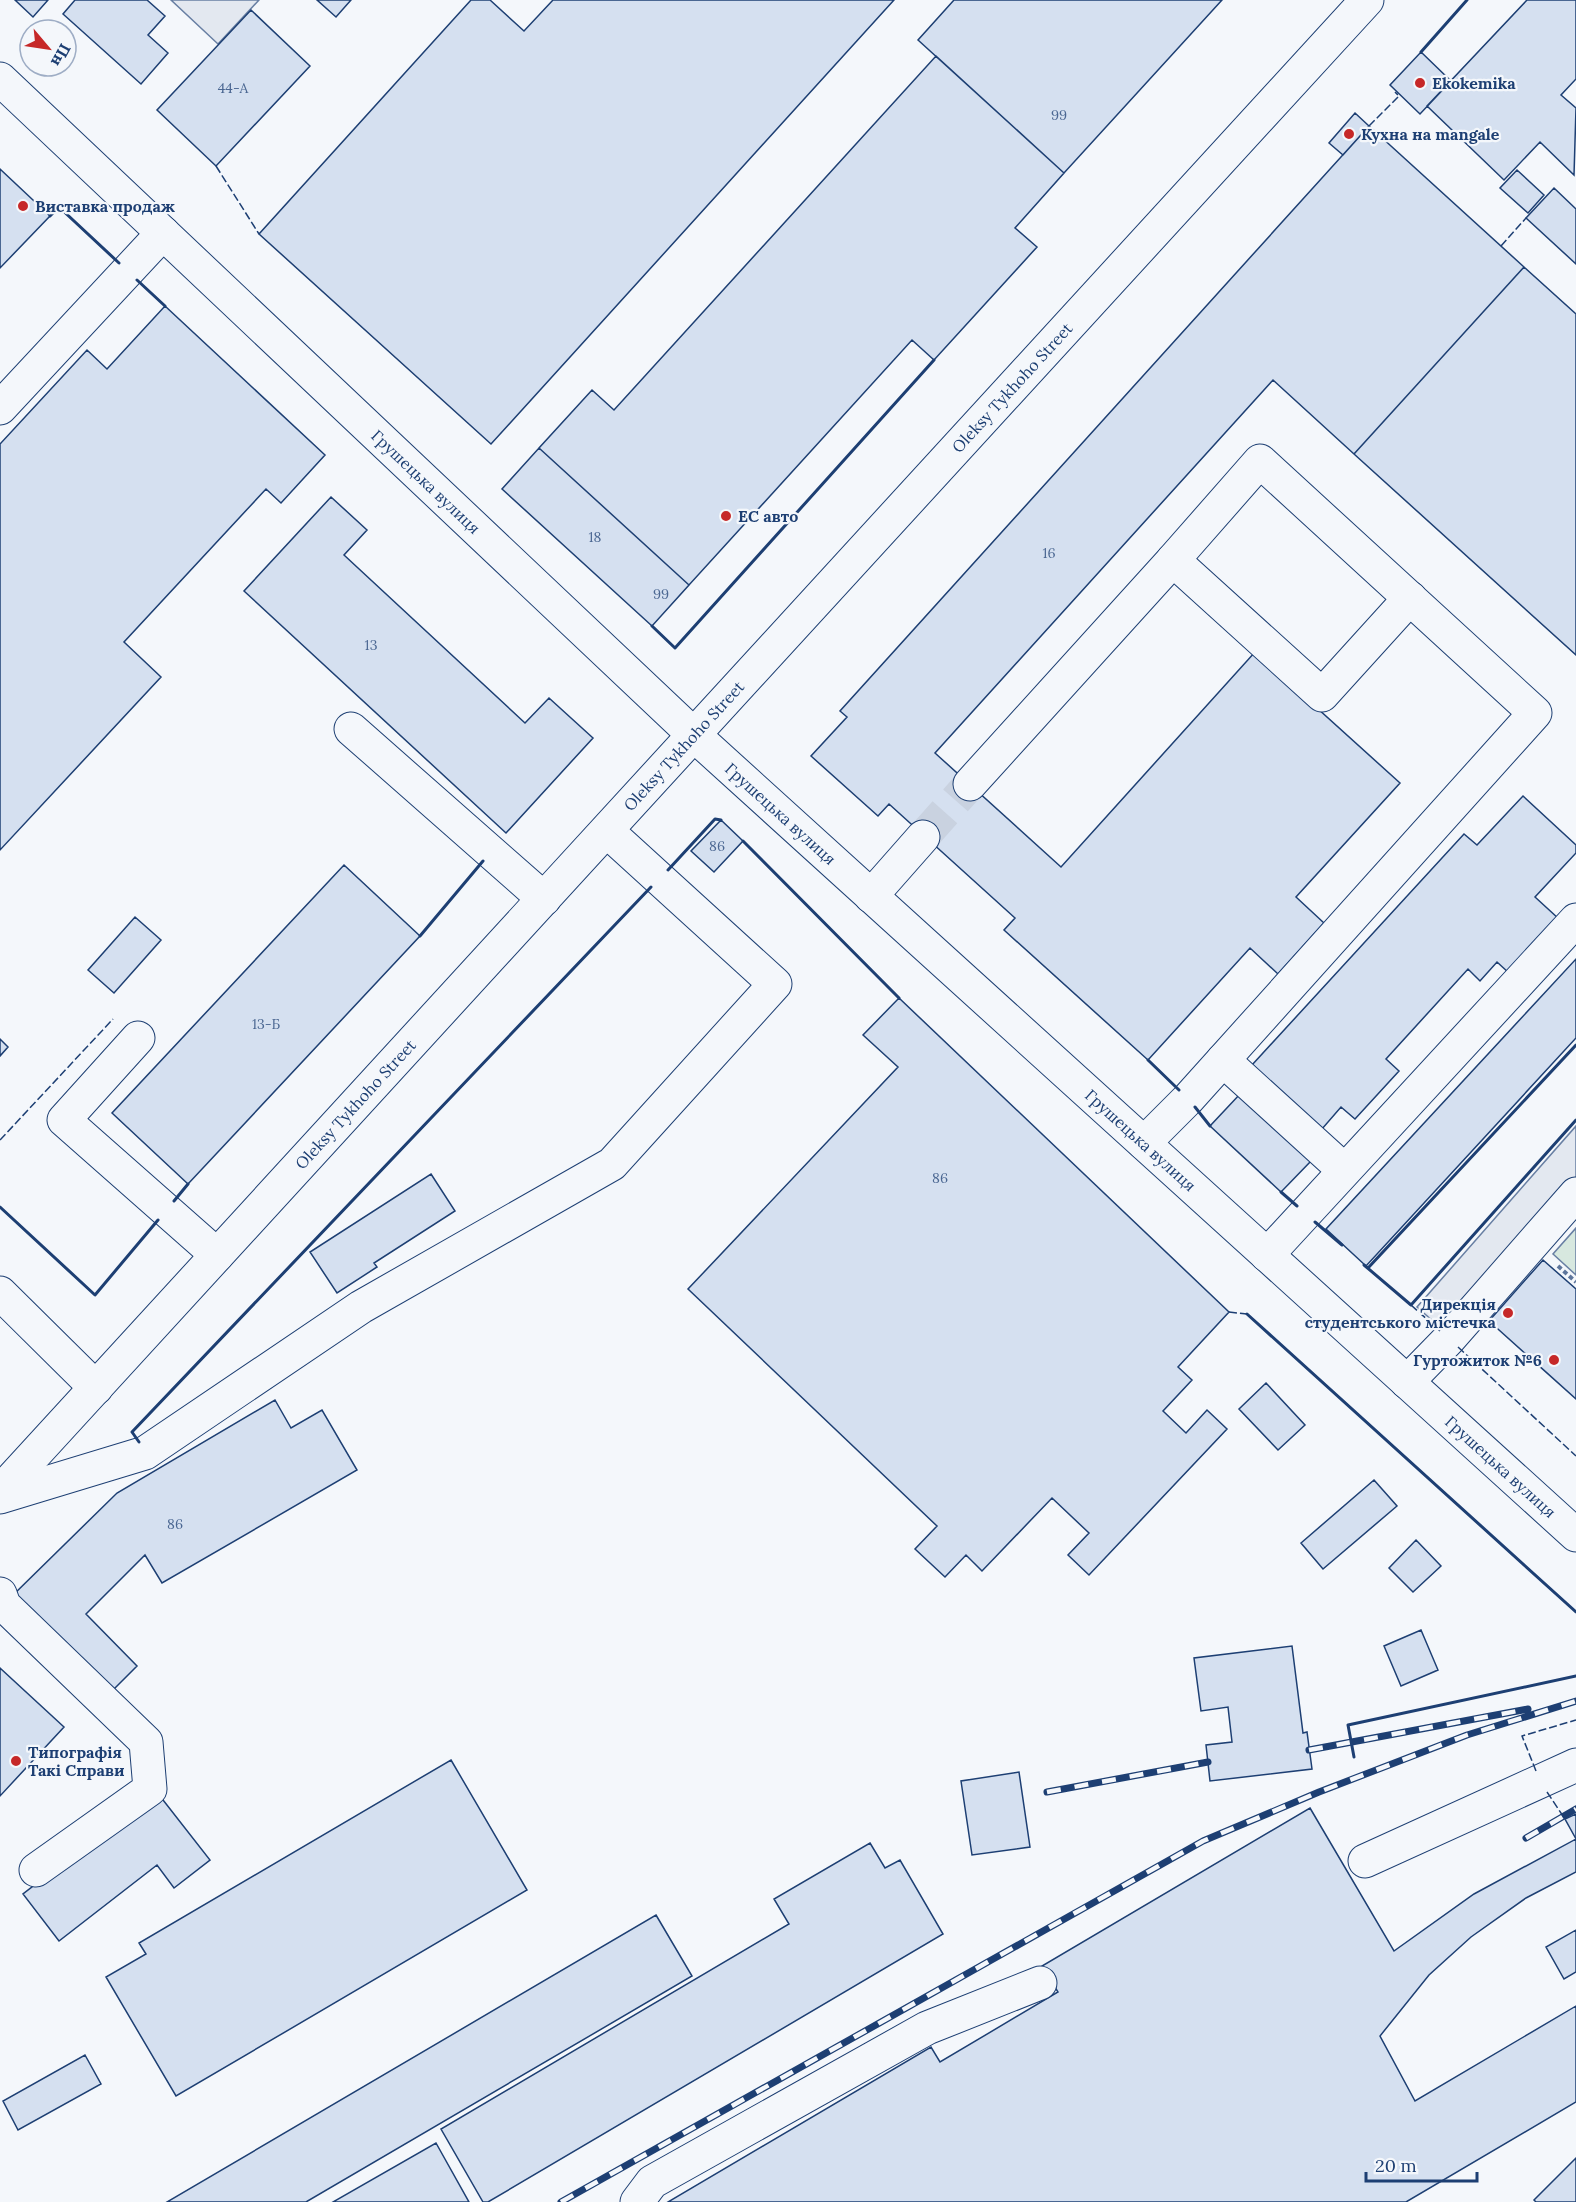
<svg xmlns="http://www.w3.org/2000/svg" width="1576" height="2202" font-family="Lora,serif">
<style>
.green{fill:#d7e8df;stroke:#687fa3;stroke-width:1.5}
.parking{fill:#e3e8f0;stroke:#687fa3;stroke-width:1.5}
.building{fill:#d5e0f0;stroke:#1d3f73;stroke-width:1.5}
.lines{fill:none;stroke-linecap:round;stroke-linejoin:round}
.minor-tunnel{stroke:#c9d2e0;stroke-width:33;stroke-dasharray:33 16;stroke-linecap:butt}
.minor-casing{stroke:#1d3f73;stroke-width:35}
.path{stroke:#5e769c;stroke-width:4;stroke-dasharray:4.5 3;stroke-linecap:butt}
.minor{stroke:#f4f7fb;stroke-width:33}
.rail-casing{stroke:#1d3f73;stroke-width:7}
.rail{stroke:#f4f7fb;stroke-width:4.5;stroke-dasharray:14;stroke-linecap:butt}
.fence{stroke:#1d3f73;stroke-width:1.5;stroke-dasharray:8 3;stroke-linecap:butt}
.wall{stroke:#1d3f73;stroke-width:3}
.poi-dot{fill:#c62828;stroke:#f4f7fb;stroke-width:2}
.labels{text-anchor:middle;stroke-width:4.5;stroke-linejoin:round;paint-order:stroke}
.number-label{font-size:14px;fill:#4b6792}
.poi-label{font-size:16px;font-weight:bold;fill:#1d3f73;stroke:#f4f7fb;text-anchor:start}
.street-label{font-size:16px;fill:#1d3f73;stroke:#f4f7fb}
</style>
<rect width="100%" height="100%" fill="#f4f7fb"/>
<path class="green" d="M1576,1228V1275L1553,1254Z"/>
<path class="parking" d="M171,0H259L218,44Z
M1576,1126V1179L1443,1330L1417,1307Z"/>
<path class="building" d="M15,0H48L33,17Z
M75,0H147L165,16L148,35L168,53L141,84L63,14Z
M317,0H351L336,17Z
M471,0H490L524,31L553,0H894L491,444L259,234Z
M954,0H1222L1064,173L918,40Z
M1527,0H1576V79L1561,95L1576,108L1574,175L1540,142L1504,180L1427,106Z
M251,10L310,66L216,166L157,110Z
M1421,52L1451,81L1420,114L1390,85Z
M936,56L1064,173L1015,228L1037,247L934,360L912,340L689,585L539,448L592,390L614,410Z
M1355,113L1369,126L1343,155L1329,143Z
M1369,126L1524,267L1354,454L1273,380L935,753L1061,867L1255,652L1400,783L1296,897L1324,923L1278,974L1250,948L1148,1060L1004,930L1015,918L889,804L878,816L811,756L847,717L840,711Z
M0,169L50,216L0,268Z
M1517,170L1544,195L1528,213L1500,188Z
M1554,188L1576,209V264L1526,218Z
M1524,267L1576,314V655L1354,454Z
M165,306L325,455L281,503L266,489L124,642L161,677L0,850V444L87,350L107,369Z
M539,448L689,585L652,626L502,489Z
M331,497L367,530L344,555L525,723L549,698L593,738L506,833L244,591Z
M1523,796L1576,845V853L1535,897L1559,919L1509,973L1497,962L1480,981L1468,969L1386,1059L1399,1071L1355,1119L1341,1107L1322,1129L1252,1065L1464,834L1477,845Z
M721,820L743,841L714,872L691,851Z
M344,865L420,936L188,1184L112,1113Z
M135,917L161,940L114,993L88,970Z
M1576,959V1038L1366,1266L1326,1229Z
M899,998L1229,1312L1178,1367L1192,1380L1163,1411L1186,1433L1207,1410L1227,1429L1089,1575L1068,1555L1089,1533L1052,1498L982,1571L966,1555L945,1577L915,1549L937,1526L688,1289L898,1067L863,1035Z
M0,1039L8,1047L0,1056Z
M1240,1094L1311,1161L1281,1192L1210,1126Z
M431,1174L455,1211L374,1263L377,1267L337,1293L310,1252Z
M1543,1260L1576,1289V1399L1489,1321Z
M1266,1383L1305,1425L1278,1450L1239,1409Z
M275,1400L291,1428L322,1410L357,1470L162,1583L145,1555L86,1614L137,1666L107,1696L8,1600L117,1493Z
M1374,1480L1397,1506L1323,1569L1301,1543Z
M1416,1540L1441,1566L1413,1592L1389,1568Z
M1421,1630L1438,1670L1401,1686L1384,1646Z
M1292,1646L1303,1733L1307,1732L1312,1769L1210,1781L1206,1745L1232,1742L1228,1707L1201,1711L1194,1658Z
M0,1668L64,1727L0,1796Z
M451,1760L527,1890L176,2096L106,1977L146,1954L139,1943Z
M1019,1772L1030,1847L972,1855L961,1781Z
M156,1791L210,1860L174,1888L157,1865L59,1941L23,1894Z
M1310,1808L1394,1951L1474,1894L1576,1839V1872L1526,1898L1471,1937L1429,1975L1380,2036L1415,2101L1576,2006V2102L1406,2202H668L931,2047L940,2062L1058,1992L1042,1966Z
M1576,1814V1839L1565,1819Z
M870,1843L885,1868L900,1860L943,1934L488,2202H483L441,2129L789,1924L774,1899Z
M656,1915L692,1976L306,2202H167Z
M1576,1930V1972L1564,1979L1546,1947Z
M85,2055L101,2084L18,2130L3,2101Z
M436,2143L469,2202H333Z
M1576,2158V2202H1536L1534,2200Z"/>
<g class="lines">
<path class="minor-tunnel" d="M923,837L970,784"/>
<g class="minor-casing">
<g id="minor">
<path id="s1" d="M0,79L695,736L1576,1535"/>
<path d="M0,408L163,233"/>
<path d="M351,729L544,899"/>
<path d="M970,784L1173,560L1322,695L1410,598"/>
<path d="M871,896L923,837"/>
<path d="M138,1038L64,1120L217,1255"/>
<path d="M1223,1060L1344,1170"/>
<path d="M1144,1143L1188,1099L1535,713L1260,461L1173,560"/>
<path d="M1267,1255L1576,920"/>
<path d="M0,1293L96,1388"/>
<path d="M1407,1382L1449,1339L1576,1194"/>
<path id="s2" d="M0,1492L1367,0"/>
<path d="M0,1497L145,1453L361,1307L612,1164L775,984L607,831"/>
<path d="M0,1594L4,1605L146,1742L150,1789L36,1870"/>
<path d="M1365,1861L1576,1765"/>
<path d="M637,2202L652,2182L927,2028L1040,1983"/>
</g>
</g>
<path class="path" d="M1558,1266L1576,1282"/>
<use href="#minor" class="minor"/>
<g class="rail-casing">
<path id="rail" d="M1309,1750L1528,1709
M1047,1792L1208,1762
M1526,1838L1576,1809
M561,2202L1203,1841L1319,1792L1467,1735L1576,1701"/>
</g>
<use href="#rail" class="rail"/>
<path class="fence" d="M1369,126L1399,96L1395,92
M216,166L259,234
M1501,246L1526,218
M0,1140L113,1019
M1411,1305L1440,1331
M1229,1312L1247,1314
M1458,1347L1576,1456
M1536,1771L1522,1736L1576,1720
M1547,1792L1565,1819"/>
<path class="wall" d="M1421,52L1467,0
M50,216L59,207L119,263
M137,280L165,306
M652,626L675,648L934,360
M743,841L899,998
M668,870L715,819L721,820
M420,936L483,861
M1148,1060L1179,1090
M1195,1107L1210,1126
M1281,1192L1297,1206
M174,1201L188,1184
M0,1207L95,1295L158,1220
M1315,1222L1342,1245
M1364,1265L1411,1305L1576,1120
M1368,1268L1576,1045
M1247,1314L1576,1612
M139,1442L132,1432L651,887
M1354,1757L1348,1725L1576,1676"/>
</g>
<g class="poi-dot">
<circle cx="1420" cy="83" r="6"/>
<circle cx="1349" cy="134" r="6"/>
<circle cx="23" cy="206" r="6"/>
<circle cx="726" cy="516" r="6"/>
<circle cx="1508" cy="1313" r="6"/>
<circle cx="1554" cy="1360" r="6"/>
<circle cx="16" cy="1761" r="6"/>
</g>
<g class="labels">
<g class="number-label">
<text x="233" y="93">44-А</text>
<text x="1059" y="120">99</text>
<text x="595" y="542">18</text>
<text x="1049" y="558">16</text>
<text x="661" y="599">99</text>
<text x="371" y="650">13</text>
<text x="717" y="851">86</text>
<text x="266" y="1029">13-Б</text>
<text x="940" y="1183">86</text>
<text x="175" y="1529">86</text>
</g>
<g class="poi-label">
<text x="1432" y="89">Ekokemika</text>
<text x="1361" y="140">Кухна на mangale</text>
<text x="35" y="212">Виставка продаж</text>
<text x="738" y="522">ЕС авто</text>
<text x="1496" y="1310" text-anchor="end">Дирекція<tspan x="1496" dy="18">студентського містечка</tspan></text>
<text x="1542" y="1366" text-anchor="end">Гуртожиток №6</text>
<text x="28" y="1758">Типографія<tspan x="28" dy="18">Такі Справи</tspan></text>
</g>
<g class="street-label">
<text dy="6" stroke="none"><textPath href="#s2" startOffset="1498">Oleksy Tykhoho Street</textPath></text>
<text dy="6" stroke="none"><textPath href="#s1" startOffset="586">Грушецька вулиця</textPath></text>
<text dy="6" stroke="none"><textPath href="#s2" startOffset="1012">Oleksy Tykhoho Street</textPath></text>
<text dy="6" stroke="none"><textPath href="#s1" startOffset="1072">Грушецька вулиця</textPath></text>
<text dy="6" stroke="none"><textPath href="#s2" startOffset="526">Oleksy Tykhoho Street</textPath></text>
<text dy="6" stroke="none"><textPath href="#s1" startOffset="1558">Грушецька вулиця</textPath></text>
<text dy="6" stroke="none"><textPath href="#s1" startOffset="2044">Грушецька вулиця</textPath></text>
</g>
</g>
<g transform="translate(48 48) rotate(119)"><circle r="28" fill="#f4f7fb" stroke="#9eadc5" stroke-width="1.5"/>
<path d="M0-4.5L10 22L0 15L-10 22Z" fill="#c62828"/>
<text y="-9" font-size="16" font-weight="bold" text-anchor="middle" fill="#1d3f73">Пн</text>
</g>
<path d="M1366 2172v9h111v-9" fill="none" stroke="#1d3f73" stroke-width="3"/>
<text x="1375" y="2172" font-size="18" fill="#1d3f73" stroke="#f4f7fb" stroke-width="4.5" paint-order="stroke">20 m</text>
</svg>
